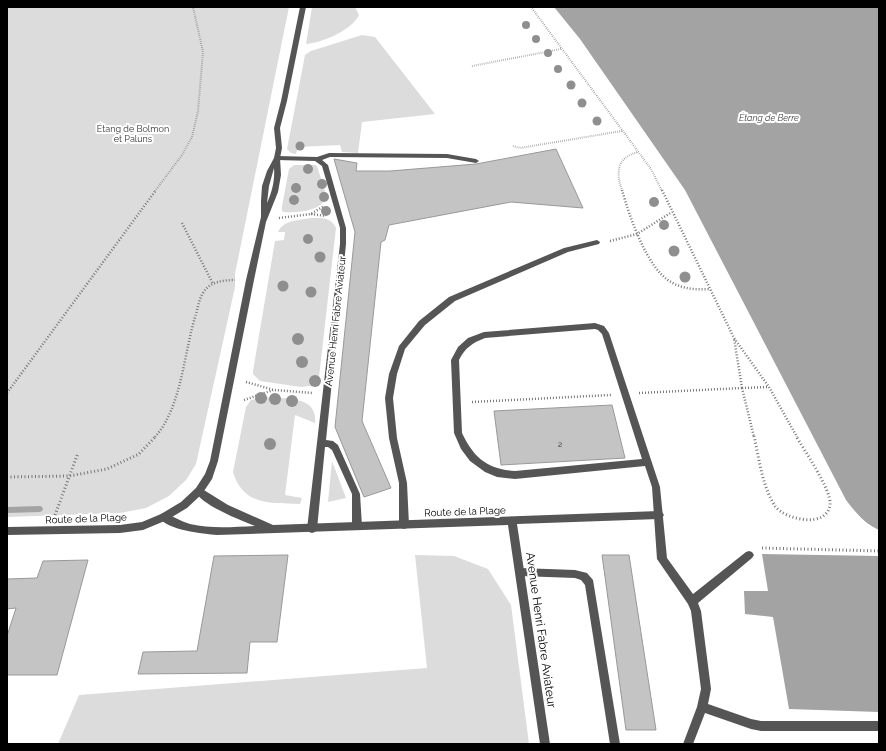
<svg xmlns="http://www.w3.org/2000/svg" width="886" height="751" font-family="Raleway,sans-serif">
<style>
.green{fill:#dcdcdc}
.water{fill:#a3a3a3}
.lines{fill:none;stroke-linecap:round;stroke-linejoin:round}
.stream{fill:#a3a3a3;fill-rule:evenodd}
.building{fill:#c4c4c4;stroke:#999}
.path-far2{stroke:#777;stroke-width:2;stroke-dasharray:0.5 1.5;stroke-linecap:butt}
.path-far1{stroke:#777;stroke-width:2.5;stroke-dasharray:1 2;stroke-linecap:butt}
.path{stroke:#777;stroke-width:3;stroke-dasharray:1 2.5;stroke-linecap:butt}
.service{fill:#555;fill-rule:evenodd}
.minor{fill:#555;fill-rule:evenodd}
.tertiary{fill:#555;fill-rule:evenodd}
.tree{fill:#8f8f8f}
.labels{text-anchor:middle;stroke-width:4;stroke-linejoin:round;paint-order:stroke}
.number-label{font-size:8px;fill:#313131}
.far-water-label{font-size:9px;font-style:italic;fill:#444;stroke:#fff}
.far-park-label{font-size:9px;fill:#333;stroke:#fff}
.street-label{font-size:10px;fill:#000;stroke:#fff}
.near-street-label{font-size:12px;fill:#000;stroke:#fff}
</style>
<rect width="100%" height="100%" fill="#fff"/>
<path class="green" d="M7,7H289L235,274V287L196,464L186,480L169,496L146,508L120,513L7,517Z
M312,7H355L359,15C352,30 322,43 306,44Z
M362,35L375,37L435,114L362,122L358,153L342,152L340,145L298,147L296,154L291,153L287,149L305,55L311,51Z
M294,165H315L317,166L327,198C319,211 299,213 284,212L282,211V206L289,169Z
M311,218C322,218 331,217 336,228L319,377L316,382L310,386L301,387L260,381L253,374V371L275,241L284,240L285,232H278C283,220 300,220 311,218Z
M265,397C285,399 318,395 315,423L295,415L285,495L302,498L300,504C271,503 243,506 233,472L246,407L251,400Z
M332,461L346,498L328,502Z
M415,555L454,556L488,569L511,605L529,744H58L79,695L427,668Z"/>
<path class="water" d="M554,7H879V530C865,524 855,512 846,500L685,190L580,39Z
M762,554L879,556V712L789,709L773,617L745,614L744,591H768Z"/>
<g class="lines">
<path class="stream" d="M40,506L42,507L43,509L42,511L40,512L7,513V507Z"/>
</g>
<path class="building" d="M556,149L583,208L511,202L389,225L385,240L381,242L362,421L391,488L364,497L335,427L355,232L334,159L357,163L356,171H390L476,164Z
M612,405L625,458L501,465L494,411Z
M288,555L277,642H250L247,673L138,674L143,652L197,651L214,556Z
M602,555H629L656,730H626Z
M88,560L57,675H7V636L16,608L7,609V579L37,578L43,561Z"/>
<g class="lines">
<path class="path-far2" d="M531,7L651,169L662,191
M472,66L561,49
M513,146L520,148L622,131
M155,191L182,155L192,137L198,111L203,52L193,7
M622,191C616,172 616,158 638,152"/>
<path class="path-far1" d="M622,190C629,215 647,269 671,282C683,289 696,290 710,289
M662,190L734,338
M311,214L326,216
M279,218L311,214L324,206
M182,223L213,284
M610,241L637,234L672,212
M246,382L274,390L313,393
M769,387L797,437
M742,388L754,437
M742,388L734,338L769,387
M742,388L769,387
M7,393L156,190
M639,393L742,388
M244,400L273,390
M472,402L611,395
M155,437C182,407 184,351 196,314C198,307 199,299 203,293C209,282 223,280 235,280"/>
<path class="path" d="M754,436C759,458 762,486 775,506C785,520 828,529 830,504C831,489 804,450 796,436
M7,477L69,476L107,469L139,454L156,436
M55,515L78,453
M762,548L879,551"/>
<path class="service" d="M329,153L447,154L476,159L479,161L476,163L447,158L330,157L322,160L328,165L346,228V244L326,440L333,441L338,445L360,494L362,526L360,529L357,530L354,529L352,526V494L332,450L328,447H325L317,529L315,532L312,533L309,532L307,529L340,244V228L322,166L315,161L277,160L274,158L277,156L317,157Z
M597,240L600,242L599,244L568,252L455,301L425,325L405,349L397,374L393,398L397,438L407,483L409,525L407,528L404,529L401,528L399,525V483L389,438L385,398L389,374L399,346L419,321L449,297L564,248Z
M595,323L604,326L609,333L660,487L667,558L693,594L746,552L749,551L752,552L754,555L752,558L698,603L701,611L711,689L708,704L751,719L761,721H879V731H761L751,729L705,713L693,744H683L697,707L701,689L691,611L688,604L657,559L652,487L645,466L515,479L497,477L485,472L470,461L461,449L454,433L451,360L458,347L468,338L484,332ZM595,329L598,330L602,334L642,459L515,471C487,469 474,458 462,433L459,360C465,348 472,343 485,338Z
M520,568L575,570L587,573L593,580L620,744H610L585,585L581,580L575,578L520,576L517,575L515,572L517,569Z"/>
<path class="minor" d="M199,487L228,505L273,525L659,511L662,512L664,515L662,518L659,519L517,524L550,744H540L508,525L217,535C204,534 166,530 159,517L161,514L164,513C173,516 180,521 190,524C211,529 233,527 255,526C240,520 201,505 195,491L196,488Z"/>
<path class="tertiary" d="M300,7H306L287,101L280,128L282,148L280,158L281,175L278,192L266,222L254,280L218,461L212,479L202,494L187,508L167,520L143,530L120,533L7,535V527L120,525L142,522L161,514L181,502L196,488L205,474L210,461L246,280L261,217V201L262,186L267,171L274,158L276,148L274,128L281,101ZM274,168C275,180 272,192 267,203L269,186Z"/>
</g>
<g class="tree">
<circle cx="526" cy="25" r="4"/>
<circle cx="536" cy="39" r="4"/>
<circle cx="548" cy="53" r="4"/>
<circle cx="558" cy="69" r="4"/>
<circle cx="571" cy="85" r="4.5"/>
<circle cx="582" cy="103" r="4.5"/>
<circle cx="597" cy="121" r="4.5"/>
<circle cx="300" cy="146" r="4.5"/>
<circle cx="308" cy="169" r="5"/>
<circle cx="322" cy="184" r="5"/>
<circle cx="296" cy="188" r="5"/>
<circle cx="324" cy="197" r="5"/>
<circle cx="294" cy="200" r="5"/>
<circle cx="654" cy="202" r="5"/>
<circle cx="326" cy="211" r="5"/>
<circle cx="664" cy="225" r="5"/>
<circle cx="308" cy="239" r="5"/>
<circle cx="674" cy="251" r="5.5"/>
<circle cx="320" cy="257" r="5.5"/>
<circle cx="685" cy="277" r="5.5"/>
<circle cx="283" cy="286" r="5.5"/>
<circle cx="311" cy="292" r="5.5"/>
<circle cx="298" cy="339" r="6"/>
<circle cx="302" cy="362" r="6"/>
<circle cx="315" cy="381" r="6"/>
<circle cx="261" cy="398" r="6"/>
<circle cx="275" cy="399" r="6"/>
<circle cx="292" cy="401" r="6"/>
<circle cx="270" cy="444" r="6"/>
</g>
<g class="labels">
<g class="number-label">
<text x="560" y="447">2</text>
</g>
<g class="far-water-label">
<text x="769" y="121">Étang de Berre</text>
</g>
<g class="far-park-label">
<text x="133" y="132">Étang de Bolmon<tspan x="133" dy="10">et Paluns</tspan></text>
</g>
<g class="street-label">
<text transform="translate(335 321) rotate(-84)" y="4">Avenue Henri Fabre Aviateur</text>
<text transform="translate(465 511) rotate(-2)" y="4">Route de la Plage</text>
<text transform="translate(86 518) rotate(-2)" y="4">Route de la Plage</text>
</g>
<g class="near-street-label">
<text transform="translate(541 630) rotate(82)" y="4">Avenue Henri Fabre Aviateur</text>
</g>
</g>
<rect width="886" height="751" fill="none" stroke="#000000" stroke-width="16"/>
</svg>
